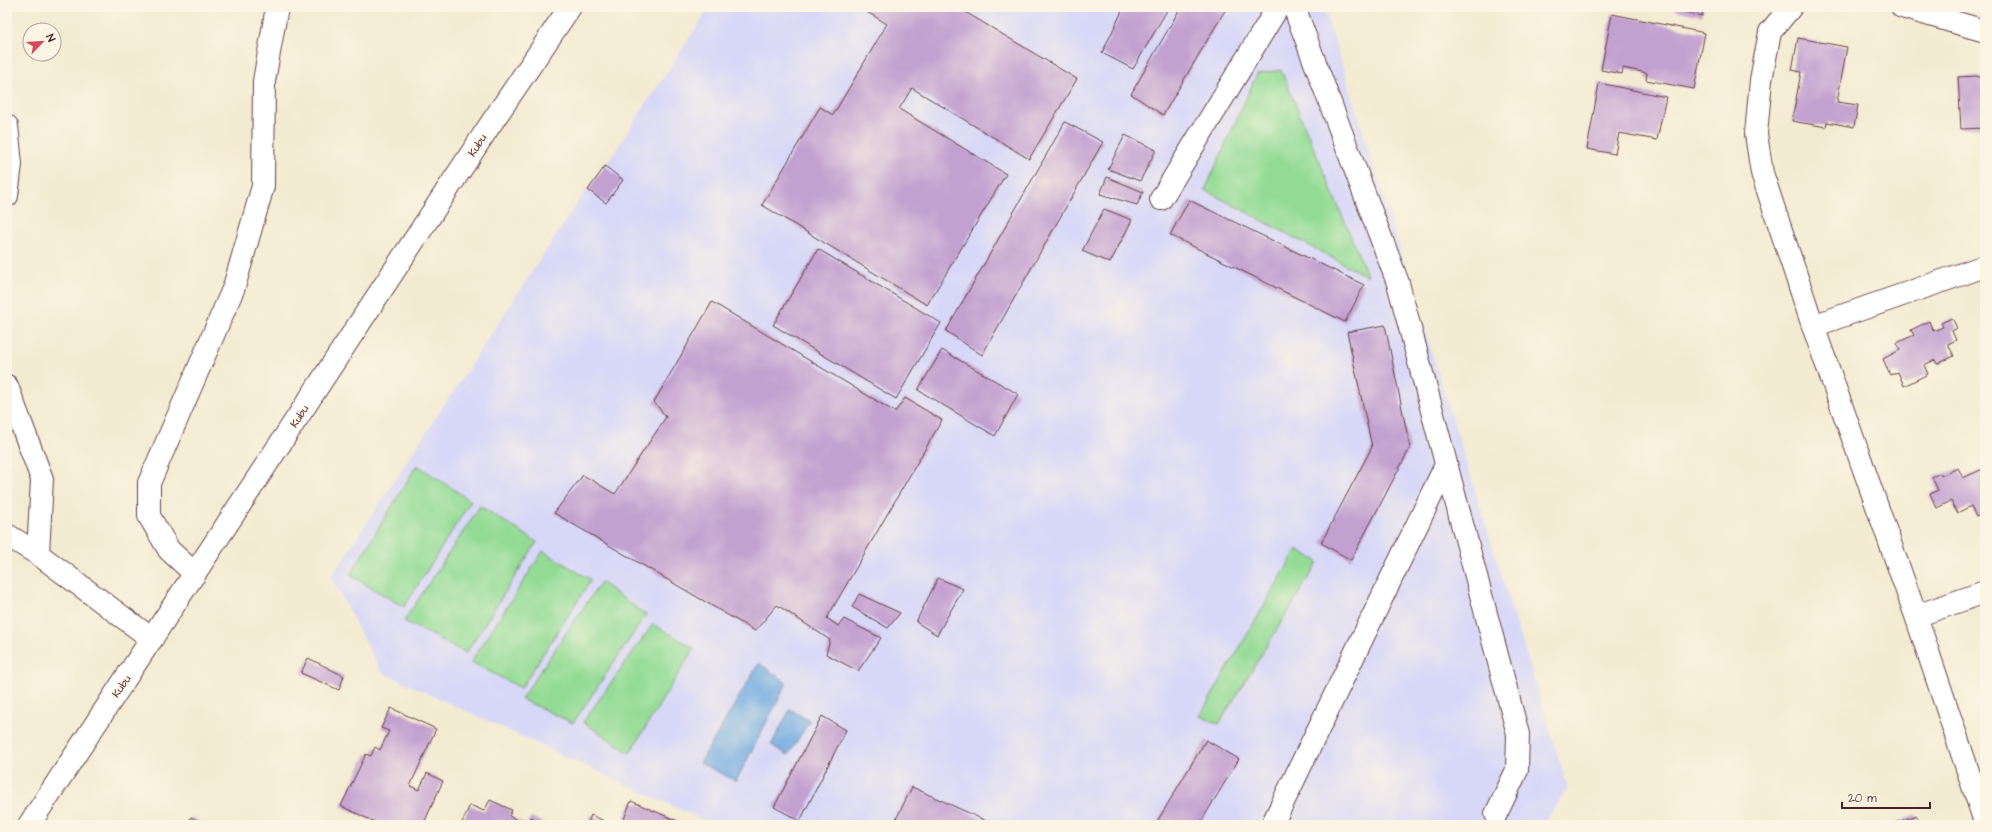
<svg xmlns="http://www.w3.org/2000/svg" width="1992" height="832" font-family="'Architects Daughter',sans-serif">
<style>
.built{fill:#d7d7f8}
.green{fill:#93db95;stroke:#6e7d60}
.water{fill:#71aae1;stroke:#5e6486}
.building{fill:#c2a0d0}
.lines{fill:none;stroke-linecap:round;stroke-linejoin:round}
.minor-casing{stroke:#633e44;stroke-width:24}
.major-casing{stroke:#633e44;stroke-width:24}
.minor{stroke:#fff;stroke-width:22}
.major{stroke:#fff;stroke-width:22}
.labels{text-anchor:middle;stroke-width:3;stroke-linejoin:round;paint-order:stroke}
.street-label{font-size:11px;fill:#4a1f2b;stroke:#fcf5e5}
</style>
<rect width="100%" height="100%" fill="#fcf5e5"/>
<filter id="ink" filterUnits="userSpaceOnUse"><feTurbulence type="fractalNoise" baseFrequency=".025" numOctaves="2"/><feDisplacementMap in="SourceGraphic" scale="8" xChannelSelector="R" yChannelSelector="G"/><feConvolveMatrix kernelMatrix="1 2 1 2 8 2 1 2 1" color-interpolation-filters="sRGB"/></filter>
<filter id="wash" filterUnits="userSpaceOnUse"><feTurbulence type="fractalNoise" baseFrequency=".012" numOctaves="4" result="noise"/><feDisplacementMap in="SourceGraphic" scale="16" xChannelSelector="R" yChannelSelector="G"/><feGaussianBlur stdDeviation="0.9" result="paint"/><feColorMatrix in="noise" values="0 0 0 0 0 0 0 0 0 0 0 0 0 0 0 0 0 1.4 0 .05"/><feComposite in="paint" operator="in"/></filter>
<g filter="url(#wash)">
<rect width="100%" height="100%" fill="#f3ebd1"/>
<path class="built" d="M710,7H1324L1568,788L1543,825H714L381,672L331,577L580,199L605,166Z"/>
<path class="green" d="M1281,70L1368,277L1205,190L1257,74Z
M417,465L471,501L404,607L350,575Z
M480,506L537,542L466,653L404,621Z
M1297,549L1318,562L1219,724L1200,716Z
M543,551L591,580L521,688L471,662Z
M601,582L646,615L573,723L521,699Z
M653,624L694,648L630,753L583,722Z"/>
<path class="water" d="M759,663L787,683L736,781L700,763Z
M790,709L810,721L788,755L771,745Z"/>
<g id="blocks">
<path class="building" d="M859,7H957L1077,79L1029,159L912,88L899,109L1006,174L927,305L762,205L820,107L833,115L887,24Z
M1124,7H1169L1133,69L1102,53Z
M1181,7H1227L1163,115L1131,94Z
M1662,7H1704L1702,16Z
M1612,14L1705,33L1694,89L1646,80L1647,73L1623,68L1622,74L1601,70Z
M1798,38L1847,47L1837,102L1858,105L1854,127L1827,122L1826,127L1792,121L1801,72L1792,70Z
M1976,76L1985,79V128L1961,129L1958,77Z
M1599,83L1666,97L1657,140L1619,133L1615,154L1587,149Z
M1065,122L1103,142L982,355L946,331Z
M1125,135L1156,150L1140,181L1108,169Z
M605,166L623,180L606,203L588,190Z
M1107,177L1143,192L1137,205L1100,194Z
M1189,200L1364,285L1345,322L1170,235Z
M1104,209L1132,220L1110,263L1082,251Z
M818,249L941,323L896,399L773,325Z
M712,302L895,412L905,398L942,420L827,618L838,626L844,619L881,638L858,671L826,654L830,640L777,605L755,631L554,513L583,475L615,494L666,417L654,402Z
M1952,318L1957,328L1952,331L1956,340L1948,344L1954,356L1937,364L1935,360L1924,365L1928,374L1904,386L1898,372L1890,375L1883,359L1900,350L1897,343L1914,335L1911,330L1929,321L1933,331L1943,327L1941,323Z
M1385,325L1410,448L1351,560L1321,543L1372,447L1347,332Z
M942,350L1018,394L995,436L918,390Z
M1958,468L1963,478L1985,468V513L1976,517L1971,506L1957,513L1951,501L1937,508L1930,494L1938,490L1932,477L1940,473L1941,476Z
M938,578L963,589L937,635L916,622Z
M859,594L900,613L888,628L852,607Z
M308,658L344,676L339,690L301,673Z
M391,708L436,729L410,786L419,790L427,773L443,781L423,825H381L341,806L366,754L371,756L375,747L380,750L389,731L381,728Z
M822,716L846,730L800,821L774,807Z
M1206,740L1239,759L1199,825H1155Z
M912,787L995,825H893Z
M490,800L512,810L509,816L527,825L531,817L548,825H461L470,805L484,811Z
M631,801L680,822L678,825H636L624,819Z
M591,815L613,825H587Z
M1916,815L1920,825H1891Z
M191,817L206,825H187Z"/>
</g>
</g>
<g filter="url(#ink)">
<use href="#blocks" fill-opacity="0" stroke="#633e44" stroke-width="1"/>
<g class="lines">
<g class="minor-casing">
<path id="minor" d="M1294,7L1398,283L1518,734L1517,770L1496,814
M1791,7L1770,32L1761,80L1756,134L1762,173L1813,326L1916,616L1985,822
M1902,7L1985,31
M7,126L11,164L7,196
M1161,199L1278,7
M1813,326L1985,266
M7,386L42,479L38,554
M7,535L38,554L152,639
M195,574L169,550L149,516V483L234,287L263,186L264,81L277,7
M1916,616L1985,592
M1272,825L1446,465"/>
</g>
<g class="major-casing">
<path id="major" d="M29,825L490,125L570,7"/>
</g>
<use href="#minor" class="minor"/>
<use href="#major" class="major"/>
</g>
</g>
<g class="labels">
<g class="street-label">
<text transform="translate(477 145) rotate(-57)" y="4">Kubu</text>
<text transform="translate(299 416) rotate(-57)" y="4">Kubu</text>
<text transform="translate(121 686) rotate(-56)" y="4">Kubu</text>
</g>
</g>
<rect width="1992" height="832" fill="none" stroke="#fcf5e5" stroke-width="24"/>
<g transform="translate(42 42) rotate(65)"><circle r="19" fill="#fcf5e5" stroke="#b59f9b"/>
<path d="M0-3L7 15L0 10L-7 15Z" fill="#d1495b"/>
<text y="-6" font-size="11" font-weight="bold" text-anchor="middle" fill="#4a1f2b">N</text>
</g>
<path d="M1842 802v6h88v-6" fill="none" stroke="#4a1f2b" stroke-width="2"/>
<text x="1848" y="802" font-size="12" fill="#4a1f2b" stroke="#fcf5e5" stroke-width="3" paint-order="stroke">20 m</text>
</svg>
